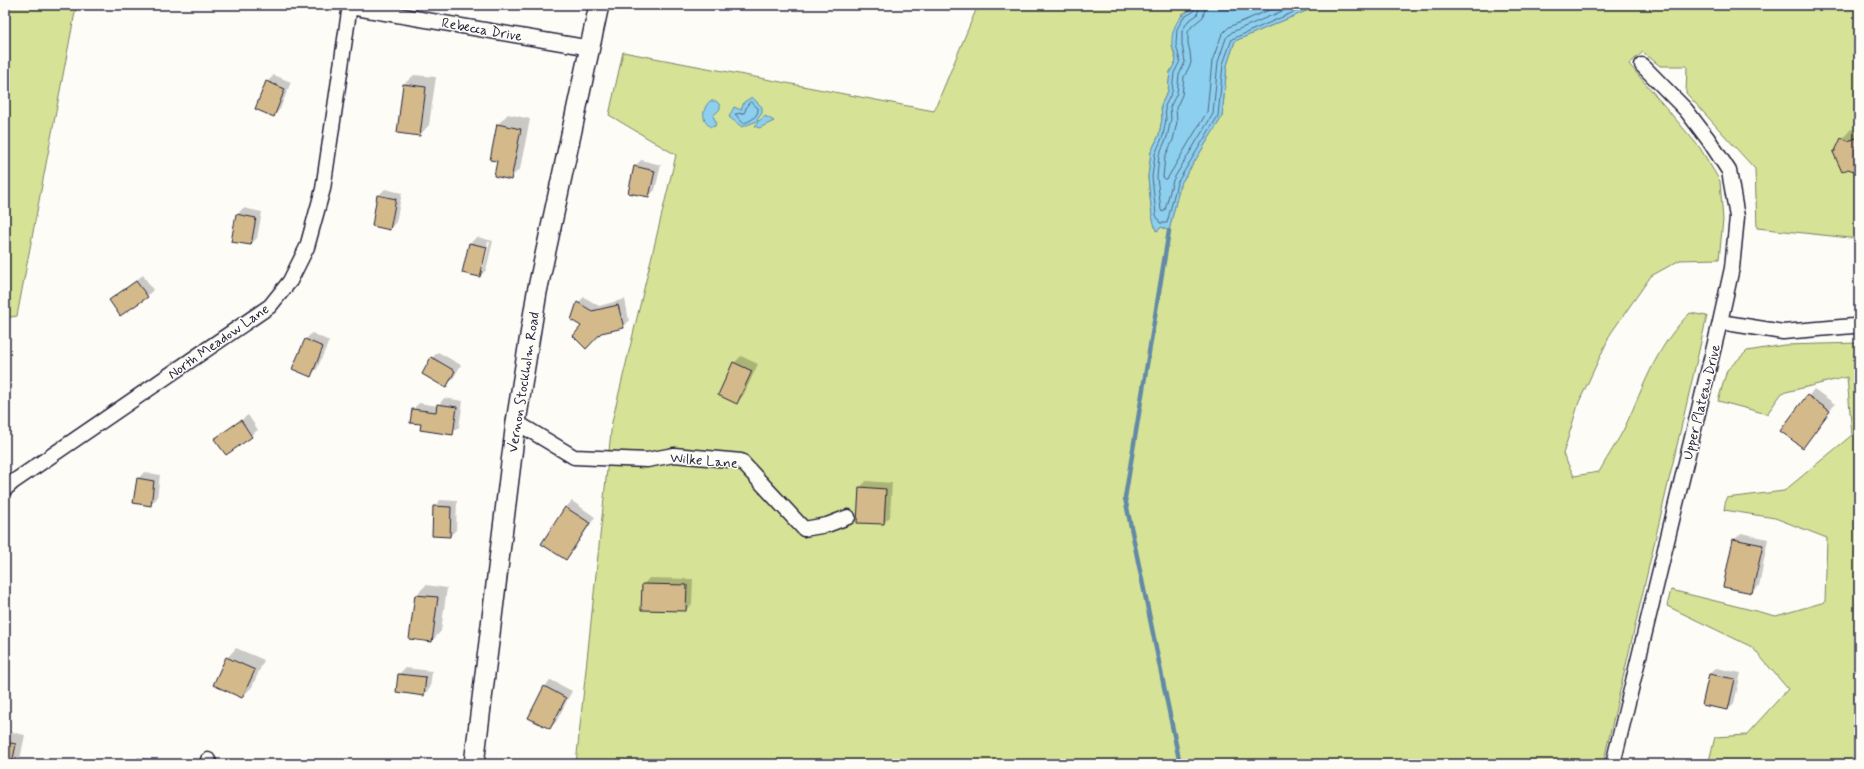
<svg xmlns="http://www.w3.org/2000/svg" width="1864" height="769" font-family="Mynerve,sans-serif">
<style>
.green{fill:#d6e295;stroke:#7c8268}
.water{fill:#8dcfee;stroke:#628aa6}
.shadow{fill:#0003;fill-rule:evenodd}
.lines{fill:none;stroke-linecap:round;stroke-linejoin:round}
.shore{stroke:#4d6783;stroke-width:1}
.stream{stroke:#628aa6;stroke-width:4.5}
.building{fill:#d4b98a;stroke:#22223b}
.minor-casing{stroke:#22223b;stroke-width:17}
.secondary-casing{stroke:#22223b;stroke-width:22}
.minor{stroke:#fdfcf7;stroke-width:14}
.secondary{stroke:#fdfcf7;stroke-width:19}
.labels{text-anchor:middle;stroke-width:3;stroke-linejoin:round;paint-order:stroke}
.street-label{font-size:14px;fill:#22223b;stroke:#fdfcf7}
</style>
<rect width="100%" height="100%" fill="#fdfcf7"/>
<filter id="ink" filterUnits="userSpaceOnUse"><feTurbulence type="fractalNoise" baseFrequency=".025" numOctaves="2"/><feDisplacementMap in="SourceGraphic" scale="8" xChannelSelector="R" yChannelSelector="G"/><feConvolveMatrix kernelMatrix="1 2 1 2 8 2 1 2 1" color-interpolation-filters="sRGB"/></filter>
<g filter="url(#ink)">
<path class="green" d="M5,5H87L76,7L17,316L5,318Z
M978,5H1191L1190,10L1182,14L1172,45L1176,61L1170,72L1168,91L1161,105L1162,119L1159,135L1151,152L1148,177L1152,216L1157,231L1162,227L1169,230L1180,185L1222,117L1227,65L1235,41L1320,5H1859V239L1757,228L1755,169L1686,93L1687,66H1660L1643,52L1629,64L1700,148L1720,181L1723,220L1719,259L1680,260L1651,276L1611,333L1579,402L1563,454L1574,476L1599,472C1609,454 1621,437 1629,418C1646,380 1659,343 1690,313L1707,316L1603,764H576L612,422L676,155L609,115L623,52L934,111Z
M1859,343V764H1720L1709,761L1715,737L1746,735L1788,689L1752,647L1667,606L1671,590L1776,616L1825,602L1827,538L1775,518L1724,510L1726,498L1784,491L1852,435L1847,377L1782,393L1767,414L1718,401L1727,370L1747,351L1784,345Z"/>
<path class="water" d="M1191,5H1320L1235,41L1227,65L1222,117L1180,185L1169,231L1162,227L1156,231L1152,216L1148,177L1151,152L1159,135L1162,119L1161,105L1168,91L1170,72L1176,61C1176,55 1173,50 1172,45C1171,30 1177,17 1190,10Z
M752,97L762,107V113L757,120L759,121L765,116L774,121L759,128L755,126L758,122L757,121L742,127L729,117L734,107L741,110L744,102Z
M710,101H716L720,105V109L713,116L716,122L715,126L711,127C701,122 702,108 710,101Z"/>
<path class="shadow" d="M274,75L291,82L280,109L274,116L256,108L267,82Z
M414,75L436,77L429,125L420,135L404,84Z
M508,114L530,119L520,169L510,178L498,161L491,159L498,124Z
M1851,129L1859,132V168L1842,139Z
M641,160L661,165L655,190L649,196L634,167Z
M385,189L402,193L396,222L390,229L378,196Z
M243,208L262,212L257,238L251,244L237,215Z
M477,237L493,241L486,270L480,276L463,272L470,243ZM488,242H490L483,270H481Z
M143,275L153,290L147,296L110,300Z
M584,297L599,306L625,299L629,321L623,327L582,326L578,303Z
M312,333L329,341L317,369L310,376L305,340Z
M438,352L461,365L452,380L446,386L432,358Z
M741,356L758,364L743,396L736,403L734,363Z
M1814,389L1835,404L1803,446L1782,431Z
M444,398L463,401L459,427L452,433L422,424L413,409L419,403L438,406Z
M248,415L258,430L226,454L216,439Z
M144,472L160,475L157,498L150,505L138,479Z
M866,481L892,483L890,517L884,523L860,488Z
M440,500L457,501L456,530L450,536L434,507Z
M572,501L595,517L572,552L566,559L565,508Z
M1741,533L1768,539L1759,586L1752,592L1734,540Z
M649,578L693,579L692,604L686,610L643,585Z
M426,585L447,588L441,631L432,641L416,595Z
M236,648L264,660L252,687L242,697L227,658Z
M405,668L432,671L430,688L424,695L399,674Z
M1716,668L1741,673L1734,703L1728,709L1709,674Z
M551,680L572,691L556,722L550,728L529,717L545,686Z
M5,731L25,735L19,764H5Z
M138,757L155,759V764H132Z
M400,759L423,760L422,764H395Z"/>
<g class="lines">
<path class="shore" d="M1195,5L1193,12L1184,17L1177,29L1176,44L1180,61L1174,73L1172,92L1165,106L1166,119L1163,136L1155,154L1152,177L1156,215L1160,223H1167L1177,183L1218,116L1223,64L1232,39L1310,5
M1200,5L1197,15L1188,21L1182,31V44L1185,62L1179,75L1177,93L1170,107L1171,119L1167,137L1159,155L1157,177L1161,210L1162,212L1165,210L1173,180L1213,114L1218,62L1226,38L1232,32L1297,5
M1206,5L1203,17L1192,26L1188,32V43L1190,52L1191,63L1184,77L1182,95L1176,108L1177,122L1173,140L1165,157L1163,177L1165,179H1167L1207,112L1212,61L1222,34L1229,27L1281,5
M751,102L758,108C759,116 750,122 743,123L735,114L744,113L748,104Z"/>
<path class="stream" d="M1169,231L1125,498L1180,764"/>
</g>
<path class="building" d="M266,81L285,89L274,117L255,109Z
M403,84L426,87L420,136L397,133Z
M497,124L521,129L511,180L494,176L497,161L490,160Z
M1859,137V169L1854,171L1848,169L1842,172L1833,152L1835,151L1841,138L1848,141Z
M634,166L655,171L649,197L628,193Z
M377,195L396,199L390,230L372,226Z
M236,214L256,218L251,245L231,242Z
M469,243L487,247L480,277L462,273Z
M136,281L148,297L120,316L109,300Z
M577,302L592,311L618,305L624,328L601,333L586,349L573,336L581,326L571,320Z
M305,339L323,347L311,377L292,369Z
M431,357L455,371L446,388L422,374Z
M733,362L752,371L737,404L718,395Z
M1807,395L1830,411L1803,448L1780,431Z
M437,404L457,407L453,435L420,430L421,424L410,423L412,409L436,412Z
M241,420L252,437L226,455L214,439Z
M137,478L154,481L151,506L133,503Z
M859,487L886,489L884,524L857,523Z
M433,506L451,507L450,537L432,536Z
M565,507L590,523L566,560L541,544Z
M1733,539L1763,545L1752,593L1723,587Z
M642,584L687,585L686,611L641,610Z
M415,595L438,597L432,642L409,639Z
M226,657L255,670L242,698L213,685Z
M398,674L426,677L424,696L396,692Z
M1709,674L1735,679L1728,710L1702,705Z
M544,686L566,698L550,729L528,718Z
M5,742L16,744L12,764H5Z"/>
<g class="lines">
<g class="minor-casing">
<path id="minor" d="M350,7L591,48
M1720,322L1783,332L1853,326L1859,324
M516,422L574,457L647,460L674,455L741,461L804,529L827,525L848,517
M5,489L13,482L270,306L290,281L307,247L323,189L350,5
M208,760L210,764
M1613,764L1720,322L1732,268L1737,217L1729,171L1708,139L1686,110L1642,65"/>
</g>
<g class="secondary-casing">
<path id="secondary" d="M474,764L516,422L537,292L599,5"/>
</g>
<use href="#minor" class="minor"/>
<use href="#secondary" class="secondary"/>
</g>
</g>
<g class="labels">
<g class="street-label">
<text transform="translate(482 29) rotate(10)" y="5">Rebecca Drive</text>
<text transform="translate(218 341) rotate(-35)" y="5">North Meadow Lane</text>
<text transform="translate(523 382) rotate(-81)" y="5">Vernon Stockholm Road</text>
<text transform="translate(1701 402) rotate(-76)" y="5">Upper Plateau Drive</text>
<text transform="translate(704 460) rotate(5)" y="5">Wilke Lane</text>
</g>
</g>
<rect width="1864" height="769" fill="none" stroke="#fdfcf7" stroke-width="20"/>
<rect x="10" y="10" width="1844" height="749" fill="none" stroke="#22223b" stroke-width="1.5" filter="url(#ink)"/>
</svg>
